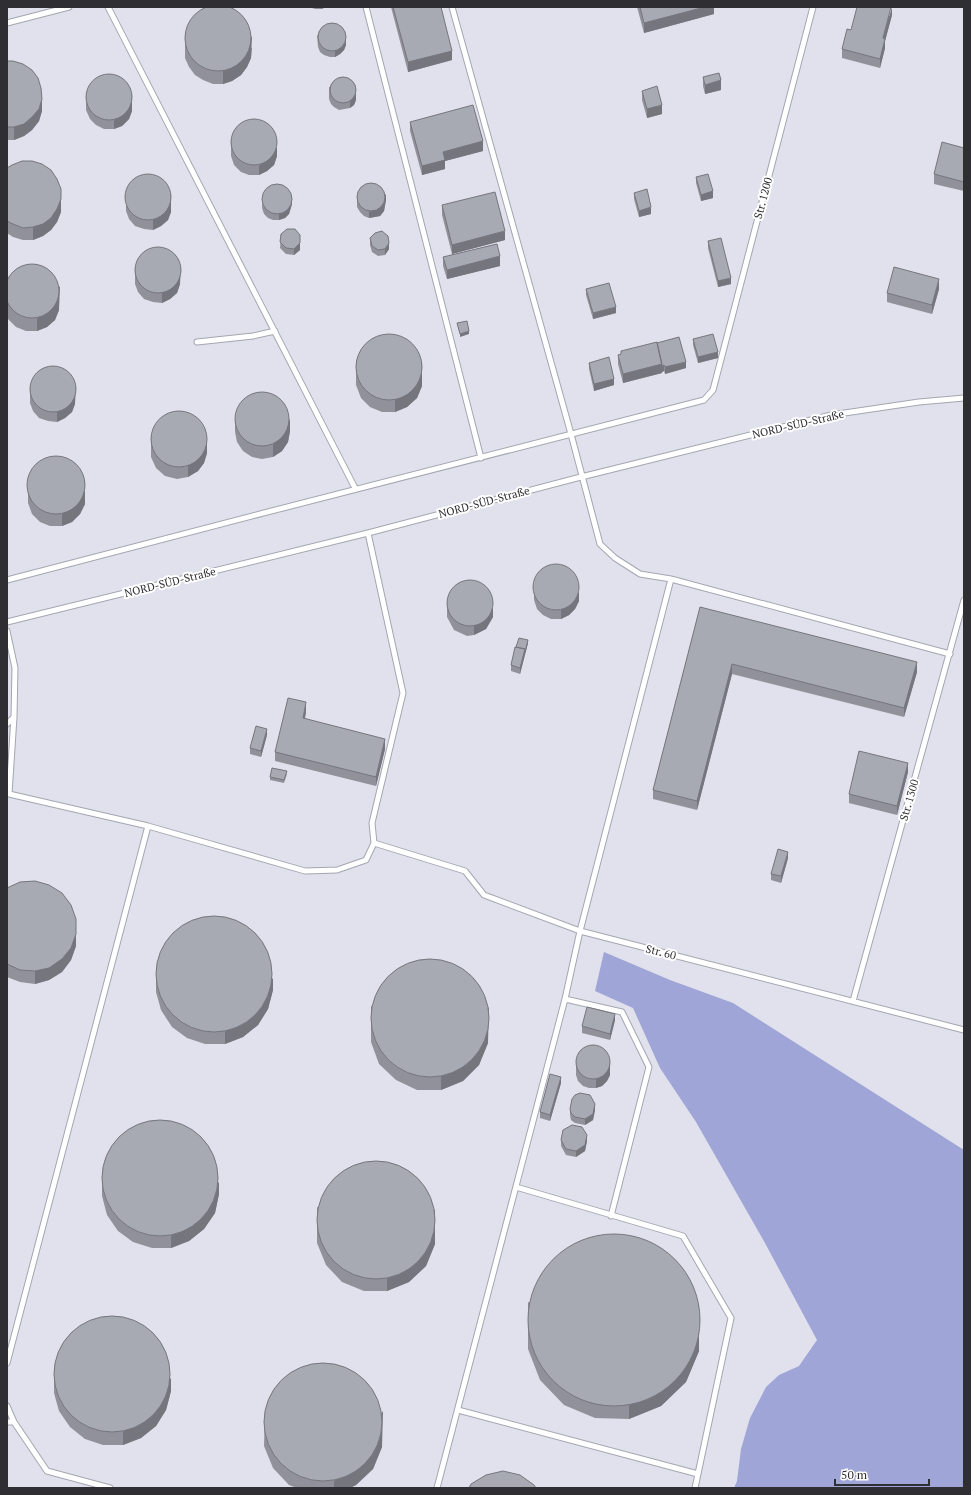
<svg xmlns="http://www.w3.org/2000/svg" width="971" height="1495" font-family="'PT Serif',serif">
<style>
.forest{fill:#9fa5d7}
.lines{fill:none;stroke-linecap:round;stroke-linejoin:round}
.lane-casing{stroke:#a4a6b0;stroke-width:7}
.lane{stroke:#fff;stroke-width:5}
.wall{fill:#90919a}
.shaded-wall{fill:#75767d}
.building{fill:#a7a9b3;stroke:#75767d}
.labels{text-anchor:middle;stroke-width:4;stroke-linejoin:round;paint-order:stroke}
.street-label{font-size:11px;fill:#2f2f33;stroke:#fff}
</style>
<rect width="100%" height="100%" fill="#e0e1ec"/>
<path class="forest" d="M604,952L670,980L733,1003L964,1150V1488H734L737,1481L741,1449L750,1418L766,1387L779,1375L799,1366L817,1340L765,1243L696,1122L660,1068L633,1008L595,991Z"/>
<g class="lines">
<g class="lane-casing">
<path id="lane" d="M108,7L355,488
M366,7L481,458
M452,7L571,434L600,544L615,558L640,574L671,579L950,654
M7,23L69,7
M197,342L253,336L275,331
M7,580C239,519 472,459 704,400L713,390L813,7
M7,622L368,533L577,478L831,415L919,402L964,398
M7,631L15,668L14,717L7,724
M14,717L9,794L148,826L305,871L337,870L366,860L374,843L372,823L403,693L368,533
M374,843L465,871L484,895L580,931L964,1030
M565,999L622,1012L649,1067L611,1216
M853,1001L964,600
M516,1187L683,1236L731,1318L695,1488
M7,1363L148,826
M7,1406L14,1422L47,1471L110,1488
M458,1410L698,1474
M7,1422H14
M437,1488L565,999L580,931L671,579"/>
</g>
<use href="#lane" class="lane"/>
</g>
<path class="wall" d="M309,7H327L321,9H315Z
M391,7H441L452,60L408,72Z
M637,7H714V14L644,33Z
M892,15L885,41V48L880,68L842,58V49L851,30Z
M185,35L252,48L251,58L247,67L241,75L232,81L223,84H213L203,80L195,75L189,67L185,58Z
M317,35L346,45L344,50L340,54L335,57H330L324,55L320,52L318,47Z
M7,61L42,111L39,121L32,130L24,136L14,140H7Z
M703,77L721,90L705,94L703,86Z
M329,87L356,88V100L354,105L350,108L339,110L334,107L331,104L329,99Z
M642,91L662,114L647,118L642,100Z
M86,92L132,111L129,119L122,126L114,129H104L96,125L90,119L86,110Z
M410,122L483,151L445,161V169L422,175L410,131Z
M231,138L277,156L274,165L267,171L259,175H249L241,172L234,165L231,156Z
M964,148V191L934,184V174Z
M7,168L61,212L57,222L51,230L43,236L33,240H23L13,237L7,233Z
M696,177L713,198L701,201L696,183Z
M126,193L171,212L168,220L161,226L153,230L144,229L135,226L129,219L126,211Z
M634,193L651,214L639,217L634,199Z
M357,195L386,200L384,211L380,216L369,218L364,216L360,212L357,207Z
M263,196L292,204L289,214L285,218L279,220H273L268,218L264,214L262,208Z
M442,205L505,240L452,254L442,215Z
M281,234L300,242V250L294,255L286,254L280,248Z
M370,238L389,249L385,255L378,256L372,252L370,245Z
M708,241L731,284L718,287L708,248Z
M443,257L500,266L447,279L443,266Z
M135,266L180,284L177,293L170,299L162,303L153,302L144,299L138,292L135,284Z
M7,280L59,310L55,320L47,327L37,331H26L16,327L8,319L7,315Z
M586,289L616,313L593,319L586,295Z
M939,289L932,314L887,302V293Z
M693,339L718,358L698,363L693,345Z
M621,351L686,368L665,374L664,371L662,372V373L623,383L618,364V355L621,354Z
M356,360L422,386L417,398L407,407L395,412H382L370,407L361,398L356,385Z
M589,363L614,385L594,391L589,369Z
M30,384L75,404L72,412L65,418L57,422L48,421L39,418L33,411L30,403Z
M235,419L290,431L288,442L282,451L273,457L262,459L252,457L243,451L237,442L235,432Z
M151,434L207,453L204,463L198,471L188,477L177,479L165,476L156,468L151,457Z
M28,479L85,480V504L80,514L72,522L62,526H50L40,522L32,514L28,503Z
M534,582L579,601L575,609L569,615L561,619H551L543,615L537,609L534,600Z
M447,601L493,617L486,629L474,635L467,636L454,630L447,617Z
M700,607L917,672L904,717L732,674L697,810L653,799V790Z
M528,643L520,674L511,671V665Z
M306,712L305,718L385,749L376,786L275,761V752Z
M267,735L261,757L250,754V748Z
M908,772L897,815L849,803V794Z
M287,774L284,783L270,780V777Z
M788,858L781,883L771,880V874Z
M7,888L76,946L71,960L62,972L49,980L35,984L20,982L7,977Z
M156,979L273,990L268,1009L258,1025L243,1037L225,1044H205L187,1038L172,1027L161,1010L156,992Z
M371,1006L488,1043L479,1065L463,1081L441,1090H417L396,1080L379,1064L371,1042Z
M615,1020L610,1040L582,1033V1026Z
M576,1059L610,1075L607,1081L602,1086L596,1088H589L583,1086L578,1081L576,1075Z
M561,1083L550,1121L540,1118V1112Z
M570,1109L595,1110L593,1120L585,1125L575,1123L571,1120L570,1115Z
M561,1140L587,1141L585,1151L576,1157L566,1155L561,1146Z
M102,1183L219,1194L215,1213L204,1229L189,1241L171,1248H152L133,1242L118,1231L107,1215L102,1196Z
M317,1207L435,1244L426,1266L409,1282L387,1291H364L342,1282L326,1265L317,1243Z
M528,1302L699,1351L686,1382L661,1406L629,1419L595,1418L564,1405L540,1380L528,1349Z
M54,1380L171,1391L166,1410L156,1426L141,1438L123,1445H103L85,1439L70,1427L59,1411L54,1393Z
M265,1410L382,1447L373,1469L356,1485L350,1488H297L289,1485L273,1468L264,1446Z"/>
<path class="shaded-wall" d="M321,7H327L321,9Z
M705,7H714V14L644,33V23Z
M892,7V15L885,41V48L880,68V59L883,38Z
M252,36L251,58L247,67L241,75L232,81L223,84V71Z
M346,39V45L344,50L340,54L335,57V50Z
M452,51V60L408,72V62Z
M721,80V90L705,94V85Z
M132,93V111L129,119L122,126L114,129V120Z
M356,93V100L354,105L350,108V102Z
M42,99V111L39,121L32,130L24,136L14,140V127Z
M662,105V114L647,118V109Z
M483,141V151L445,161V169L422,175V166L443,152Z
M277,147V156L274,165L267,171L259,175V166Z
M713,191V198L701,201V195Z
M171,193V212L168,220L161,226L153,230V220Z
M386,194V200L384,211L380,216L369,218V212Z
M292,197V204L289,214L285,218L279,220V214Z
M61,199V212L57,222L51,230L43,236L33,240V227Z
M651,207V214L639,217V211Z
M505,231V240L452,254V245Z
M300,235V250L294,255V249Z
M389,243V249L385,255V249Z
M500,256V266L447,279V270Z
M181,266L180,284L177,293L170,299L162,303V293Z
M731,278V284L718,287V281Z
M939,279V289L932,314V305Z
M60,286L59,310L55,320L47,327L37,331V319Z
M616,307V313L593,319V313Z
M469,331V334L460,337V334Z
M718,352V358L698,363V357Z
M422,361V386L417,398L407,407L395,412V400Z
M686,362V368L665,374V367Z
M662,364L664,365V371L662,372V373L623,383V374Z
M614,379V385L594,391V384Z
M76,386L75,404L72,412L65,418L57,422V412Z
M290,419V431L288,442L282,451L273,457V445Z
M207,440V453L204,463L198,471L188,477V465Z
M85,491V504L80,514L72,522L62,526V514Z
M579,592V601L575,609L569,615L561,619V609Z
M493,608V617L486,629L474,635V626Z
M528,640V643L520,674V668L525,649Z
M917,662V672L904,717V708Z
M732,664V674L697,810V801Z
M306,702V712L303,727V718Z
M267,729V735L261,757V751Z
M385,739V749L376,786V777Z
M908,763V772L897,815V806Z
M788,852V858L781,883V876Z
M76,934V946L71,960L62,972L49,980L35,984V971Z
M273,978V990L268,1009L258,1025L243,1037L225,1044V1032Z
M489,1007L488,1043L479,1065L463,1081L441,1090V1077Z
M615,1014V1020L610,1040V1034Z
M610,1059V1075L607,1081L602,1086L596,1088V1079Z
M561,1077V1083L550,1121V1115Z
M595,1104V1110L593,1120L585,1125V1119Z
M587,1135V1141L585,1151L576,1157V1151Z
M219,1182V1194L215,1213L204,1229L189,1241L171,1248V1236Z
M435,1209V1244L426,1266L409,1282L387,1291V1279Z
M699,1304V1351L686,1382L661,1406L629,1419V1406Z
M171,1378V1391L166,1410L156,1426L141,1438L123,1445V1432Z
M383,1411L382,1447L373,1469L356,1485L350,1488H334V1482Z"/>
<path class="building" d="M185 38a33 33 0 1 1 66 0a33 33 0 1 1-66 0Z
M393,7H441L452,51L408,62Z
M640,7H705L644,23Z
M857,7H891L883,38L885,39L880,59L842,49L847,29L851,30Z
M318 37a14 14 0 1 1 28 0a14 14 0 1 1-28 0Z
M7,61H13L23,64L32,70L38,78L41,88L42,99L39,109L32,117L24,124L14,127H7Z
M719,73L721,80L705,85L703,77Z
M86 97a23 23 0 1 1 46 0a23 23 0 1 1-46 0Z
M330 90a13 13 0 1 1 26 0a13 13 0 1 1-26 0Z
M657,86L662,105L647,109L642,91Z
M473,105L483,141L443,152L445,160L422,166L410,122Z
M231 142a23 23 0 1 1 46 0a23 23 0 1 1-46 0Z
M942,142L964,148V182L934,174Z
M22,161H32L42,164L51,170L57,179L61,189V199L57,209L51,218L43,224L33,227L23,228L13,224L7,221V168L12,165Z
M708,174L713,191L701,195L696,177Z
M125 197a23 23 0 1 1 46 0a23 23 0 1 1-46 0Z
M357 197a14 14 0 1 1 28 0a14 14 0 1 1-28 0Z
M262 199a15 15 0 1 1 30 0a15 15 0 1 1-30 0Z
M647,189L651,207L639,211L634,193Z
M495,192L505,231L452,245L442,205Z
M287,229H295L300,235V243L294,249L286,248L280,242L281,234Z
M382,231L388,236L389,243L385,249L378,250L372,246L370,238L375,233Z
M721,238L731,278L718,281L708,241Z
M497,244L500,256L447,270L443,257Z
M135 270a23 23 0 1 1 46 0a23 23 0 1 1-46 0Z
M5 291a27 27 0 1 1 54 0a27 27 0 1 1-54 0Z
M894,267L939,279L932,305L887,293Z
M609,283L616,307L593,313L586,289Z
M467,321L469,331L460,334L457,323Z
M356 367a33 33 0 1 1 66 0a33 33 0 1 1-66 0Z
M713,334L718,352L698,357L693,339Z
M679,337L686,362L665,367L664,365L662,366L657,343Z
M657,342L662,364L623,374L618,355L621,354V351Z
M609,357L614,379L594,384L589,363Z
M30 389a23 23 0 1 1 46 0a23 23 0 1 1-46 0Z
M235 419a27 27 0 1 1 54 0a27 27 0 1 1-54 0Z
M151 439a28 28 0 1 1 56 0a28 28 0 1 1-56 0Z
M27 485a29 29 0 1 1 58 0a29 29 0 1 1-58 0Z
M533 587a23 23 0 1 1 46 0a23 23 0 1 1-46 0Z
M447 603a23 23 0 1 1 46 0a23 23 0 1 1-46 0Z
M700,607L917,662L904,708L732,664L697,801L653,790Z
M519,638L528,640L525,652V649L516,647Z
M515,647L525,649L520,668L511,665Z
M288,698L306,702L303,718L385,739L376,777L275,752Z
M256,726L267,729L261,751L250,748Z
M859,751L908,763L897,806L849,794Z
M272,768L287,771L284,780L270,777Z
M778,849L788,852L781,876L771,874Z
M35,881L49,885L62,893L71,905L76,919V934L71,948L62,959L49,968L35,971L20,970L7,964V888L20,882Z
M156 974a58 58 0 1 1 116 0a58 58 0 1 1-116 0Z
M371 1018a59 59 0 1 1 118 0a59 59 0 1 1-118 0Z
M587,1007L615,1014L610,1034L582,1026Z
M576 1062a17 17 0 1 1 34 0a17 17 0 1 1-34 0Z
M550,1074L561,1077L550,1115L540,1112Z
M580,1093L590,1095L595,1104L593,1114L585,1119L575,1117L571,1113L570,1109L572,1099L575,1095Z
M102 1178a58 58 0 1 1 116 0a58 58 0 1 1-116 0Z
M572,1125L582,1127L587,1135L585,1145L576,1151L566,1149L561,1140L563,1130Z
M317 1220a59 59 0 1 1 118 0a59 59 0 1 1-118 0Z
M528 1320a86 86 0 1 1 172 0a86 86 0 1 1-172 0Z
M54 1374a58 58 0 1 1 116 0a58 58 0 1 1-116 0Z
M264 1422a59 59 0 1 1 118 0a59 59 0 1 1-118 0Z
M503,1471L520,1475L534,1485L536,1488H469L471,1484L486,1475Z"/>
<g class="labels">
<g class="street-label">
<text transform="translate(763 198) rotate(-75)" y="4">Str. 1200</text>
<text transform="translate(798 424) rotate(-13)" y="4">NORD-SÜD-Straße</text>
<text transform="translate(484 502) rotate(-15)" y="4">NORD-SÜD-Straße</text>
<text transform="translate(170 582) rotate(-14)" y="4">NORD-SÜD-Straße</text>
<text transform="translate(909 800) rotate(-74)" y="4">Str. 1300</text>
<text transform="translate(661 952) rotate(14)" y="4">Str. 60</text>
</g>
</g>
<rect width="971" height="1495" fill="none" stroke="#2f2f33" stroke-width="16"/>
<path d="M835 1479v6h94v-6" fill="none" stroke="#2f2f33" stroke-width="2"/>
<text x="841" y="1479" font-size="12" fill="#2f2f33" stroke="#ffffff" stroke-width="3" paint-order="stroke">50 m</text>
</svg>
